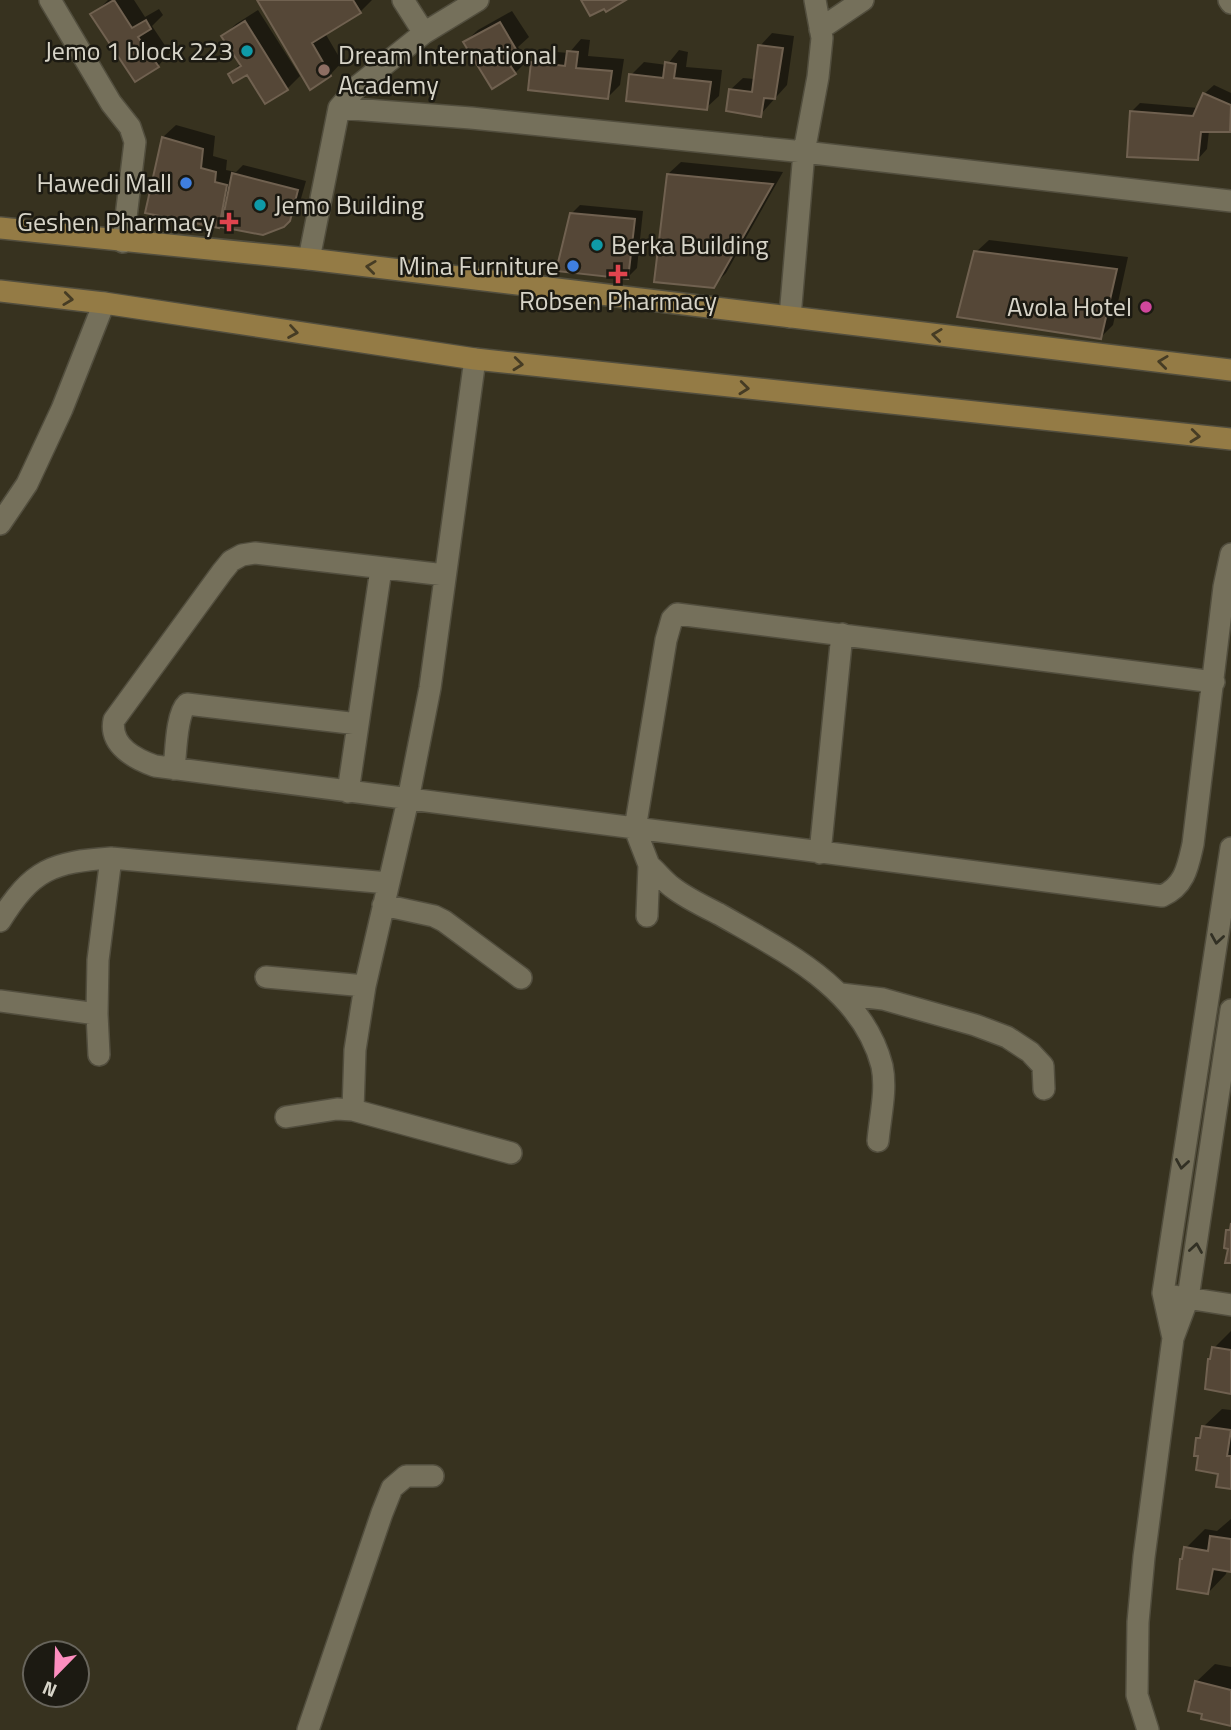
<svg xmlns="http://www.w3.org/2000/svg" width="1231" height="1730" font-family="'Titillium Web',sans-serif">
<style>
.shadow{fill:#0007}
.building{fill:#554737;stroke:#706150;stroke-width:2}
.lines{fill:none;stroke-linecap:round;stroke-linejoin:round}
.minor-casing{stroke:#524e3e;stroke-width:24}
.major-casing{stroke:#524e3e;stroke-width:24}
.minor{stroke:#75705b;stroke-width:21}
.major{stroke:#947b45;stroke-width:21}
.oneway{stroke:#463c24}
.oneway2{stroke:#323024}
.culture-dot{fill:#0f9aa8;stroke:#1c1a12;stroke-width:2.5}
.education-dot{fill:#8d6e63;stroke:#1c1a12;stroke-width:2.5}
.shop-dot{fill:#3f7fe0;stroke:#1c1a12;stroke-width:2.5}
.health-dot{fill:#e0444e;stroke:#1c1a12;stroke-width:2.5}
.hotel-dot{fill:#d1479c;stroke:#1c1a12;stroke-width:2.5}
.labels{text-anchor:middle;stroke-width:5;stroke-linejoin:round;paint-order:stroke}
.poi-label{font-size:26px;fill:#d7d4c8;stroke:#1c1a12;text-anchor:end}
</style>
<rect width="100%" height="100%" fill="#37321f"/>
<path class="shadow" d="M108,0H134L145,17L159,9L163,15L152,26L170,53L158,66L93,15Z
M259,0H372L360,12L325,33L342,62L330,75Z
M258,10L300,76L287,89L265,102L247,73L230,74L241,63L223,36L236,24Z
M512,11L529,37L518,47L527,61L515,73L465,42L478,30Z
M772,33L794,36L787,85L760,115L730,90L743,78L755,79L760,46Z
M581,39L590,40L588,56L624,59L620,85L608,97L533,63L545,51L569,53Z
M679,50L688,52L686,67L722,70L719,96L706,108L631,75L644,62L667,65Z
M1214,85L1231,93V129L1209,131L1207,149L1198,159L1131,112L1140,103L1199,108L1204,94Z
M176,125L215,136L213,156L227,160L226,170L236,172L243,165L306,181L298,209L283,226L224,220L218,226L163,137Z
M681,162L783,172L726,273L713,286L668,174Z
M580,205L643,211L637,268L628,277L571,214Z
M989,240L1128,257L1113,325L1101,337L976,252Z
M1231,1331V1392L1212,1357L1214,1348Z
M1222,1409L1231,1410V1487L1220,1472L1200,1455L1197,1438L1202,1434L1203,1427Z
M1231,1519V1570H1227L1226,1574L1208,1593L1185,1556L1186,1548L1205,1529L1217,1531Z
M1215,1664L1231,1667V1724L1196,1682Z"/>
<path class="building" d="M114,0L132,28L146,20L151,29L138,37L159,67L135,82L90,14Z
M257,0H353L361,13L312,43L331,76L310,90Z
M581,0H626L606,12L604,9L590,16Z
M245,21L288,90L265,104L247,75L233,83L228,74L241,66L221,36Z
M500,22L517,51L505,58L516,74L492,89L463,42Z
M758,45L783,48L775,99L764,98L761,117L726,111L729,89L752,92Z
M567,51L578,52L576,68L612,71L608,99L528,90L531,62L565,66Z
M665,62L676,64L674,78L711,82L707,110L626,101L629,74L663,78Z
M1203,93L1231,105L1230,132H1201L1198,160L1127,157L1130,111L1193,116Z
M162,137L203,149L201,168L216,172L215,182L227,185L219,228L145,213Z
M232,173L298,190L290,221L284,227L263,235L221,227Z
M667,174L773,184L714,288L654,282Z
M570,213L635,219L628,279L556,271Z
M974,251L1117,269L1101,339L957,317Z
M1231,1223V1263H1225L1228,1249L1224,1248L1226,1230H1230Z
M1212,1347L1231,1350V1394L1205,1389L1208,1359H1210Z
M1202,1426L1231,1430L1227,1456H1231V1489L1216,1487L1218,1474L1196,1470L1198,1456H1194L1196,1438H1200Z
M1210,1536L1231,1539V1572L1213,1569L1208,1594L1177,1589L1180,1559H1182L1184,1547L1208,1551Z
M1195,1681L1231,1690V1726L1201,1719L1202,1714L1188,1711Z"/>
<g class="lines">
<g class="minor-casing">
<path id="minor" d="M50,0L111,103L130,127L135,142L123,242
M403,0L424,33
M815,0L822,38L818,77L804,152L1231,201
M1229,0L1231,3
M820,29L863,0
M339,108L471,118L804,152L790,317
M309,259L339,108L359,85L424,33L478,0
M0,524L27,484L62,409L104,303
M445,575L255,553L242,555L231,561L222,572L114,720C109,745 135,759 155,766L1162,896C1185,886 1188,866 1193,844L1224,587L1231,554
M174,769C176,753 176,714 187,704L358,724
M348,792L381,569
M820,853L842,634
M649,865C657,872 664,881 672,887C686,898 703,906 719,914C783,951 862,988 882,1066C887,1090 880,1117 878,1141
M383,905L434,916L444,921L521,978
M647,916L649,865L635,829L666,640L672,619L677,614L1214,682
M0,921C32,869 53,862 111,858L388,883
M266,977L365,986
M841,994L883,999L975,1025L1007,1037L1030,1052L1043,1066L1044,1089
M0,1001L97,1014
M99,1055L97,1014L98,960L111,858
M353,1110L355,1050L365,986L408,800L430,688L475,359
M286,1117L337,1109L353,1110L511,1153
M1174,1296L1231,1305
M1173,1338L1163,1293L1231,848
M308,1730L382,1513L392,1488L406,1476H433
M1148,1730L1137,1695L1138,1622L1144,1557L1173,1338L1188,1298L1231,1010"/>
</g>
<g class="major-casing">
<path id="major" d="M0,228L309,259L1231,370
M0,291L104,303L475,359L1231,439"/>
</g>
<use href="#minor" class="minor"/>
<use href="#major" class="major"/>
</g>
<defs><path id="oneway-chevron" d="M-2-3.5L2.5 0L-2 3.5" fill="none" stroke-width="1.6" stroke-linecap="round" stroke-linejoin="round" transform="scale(1.75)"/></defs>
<g class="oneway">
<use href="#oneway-chevron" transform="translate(371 267) rotate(-173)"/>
<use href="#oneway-chevron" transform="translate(68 299) rotate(7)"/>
<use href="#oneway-chevron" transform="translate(293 332) rotate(9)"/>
<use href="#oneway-chevron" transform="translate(937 335) rotate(-173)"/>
<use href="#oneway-chevron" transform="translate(1163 362) rotate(-173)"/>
<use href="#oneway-chevron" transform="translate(518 364) rotate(6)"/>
<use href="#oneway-chevron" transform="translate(744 388) rotate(6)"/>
<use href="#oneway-chevron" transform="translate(1195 436) rotate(6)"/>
</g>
<g class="oneway2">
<use href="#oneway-chevron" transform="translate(1217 939) rotate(99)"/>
<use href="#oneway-chevron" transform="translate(1182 1164) rotate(99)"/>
<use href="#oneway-chevron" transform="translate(1196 1248) rotate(-81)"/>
</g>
<g class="culture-dot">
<circle cx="247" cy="51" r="7"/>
<circle cx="260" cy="205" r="7"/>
<circle cx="597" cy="245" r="7"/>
</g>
<circle class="education-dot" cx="324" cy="70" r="7"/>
<g class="shop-dot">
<circle cx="186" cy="183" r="7"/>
<circle cx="573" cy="266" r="7"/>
</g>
<g class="health-dot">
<path d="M225.5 211.5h7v7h7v7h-7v7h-7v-7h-7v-7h7z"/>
<path d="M614.5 263.5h7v7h7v7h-7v7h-7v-7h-7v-7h7z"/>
</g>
<circle class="hotel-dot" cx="1146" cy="307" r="7"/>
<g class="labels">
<g class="poi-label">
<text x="233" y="60">Jemo 1 block 223</text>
<text x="338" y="64" text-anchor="start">Dream International<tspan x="338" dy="30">Academy</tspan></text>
<text x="172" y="192">Hawedi Mall</text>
<text x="274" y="214" text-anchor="start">Jemo Building</text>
<text x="215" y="231">Geshen Pharmacy</text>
<text x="611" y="254" text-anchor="start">Berka Building</text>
<text x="559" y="275">Mina Furniture</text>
<text x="618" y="310" text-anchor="middle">Robsen Pharmacy</text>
<text x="1132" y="316">Avola Hotel</text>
</g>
</g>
<g transform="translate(56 1674) rotate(203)"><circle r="33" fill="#1c1a12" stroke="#67645b" stroke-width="2"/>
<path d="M0-5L12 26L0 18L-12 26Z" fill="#fd8ebf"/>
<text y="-10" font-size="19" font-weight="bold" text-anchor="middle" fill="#d7d4c8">N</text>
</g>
</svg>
